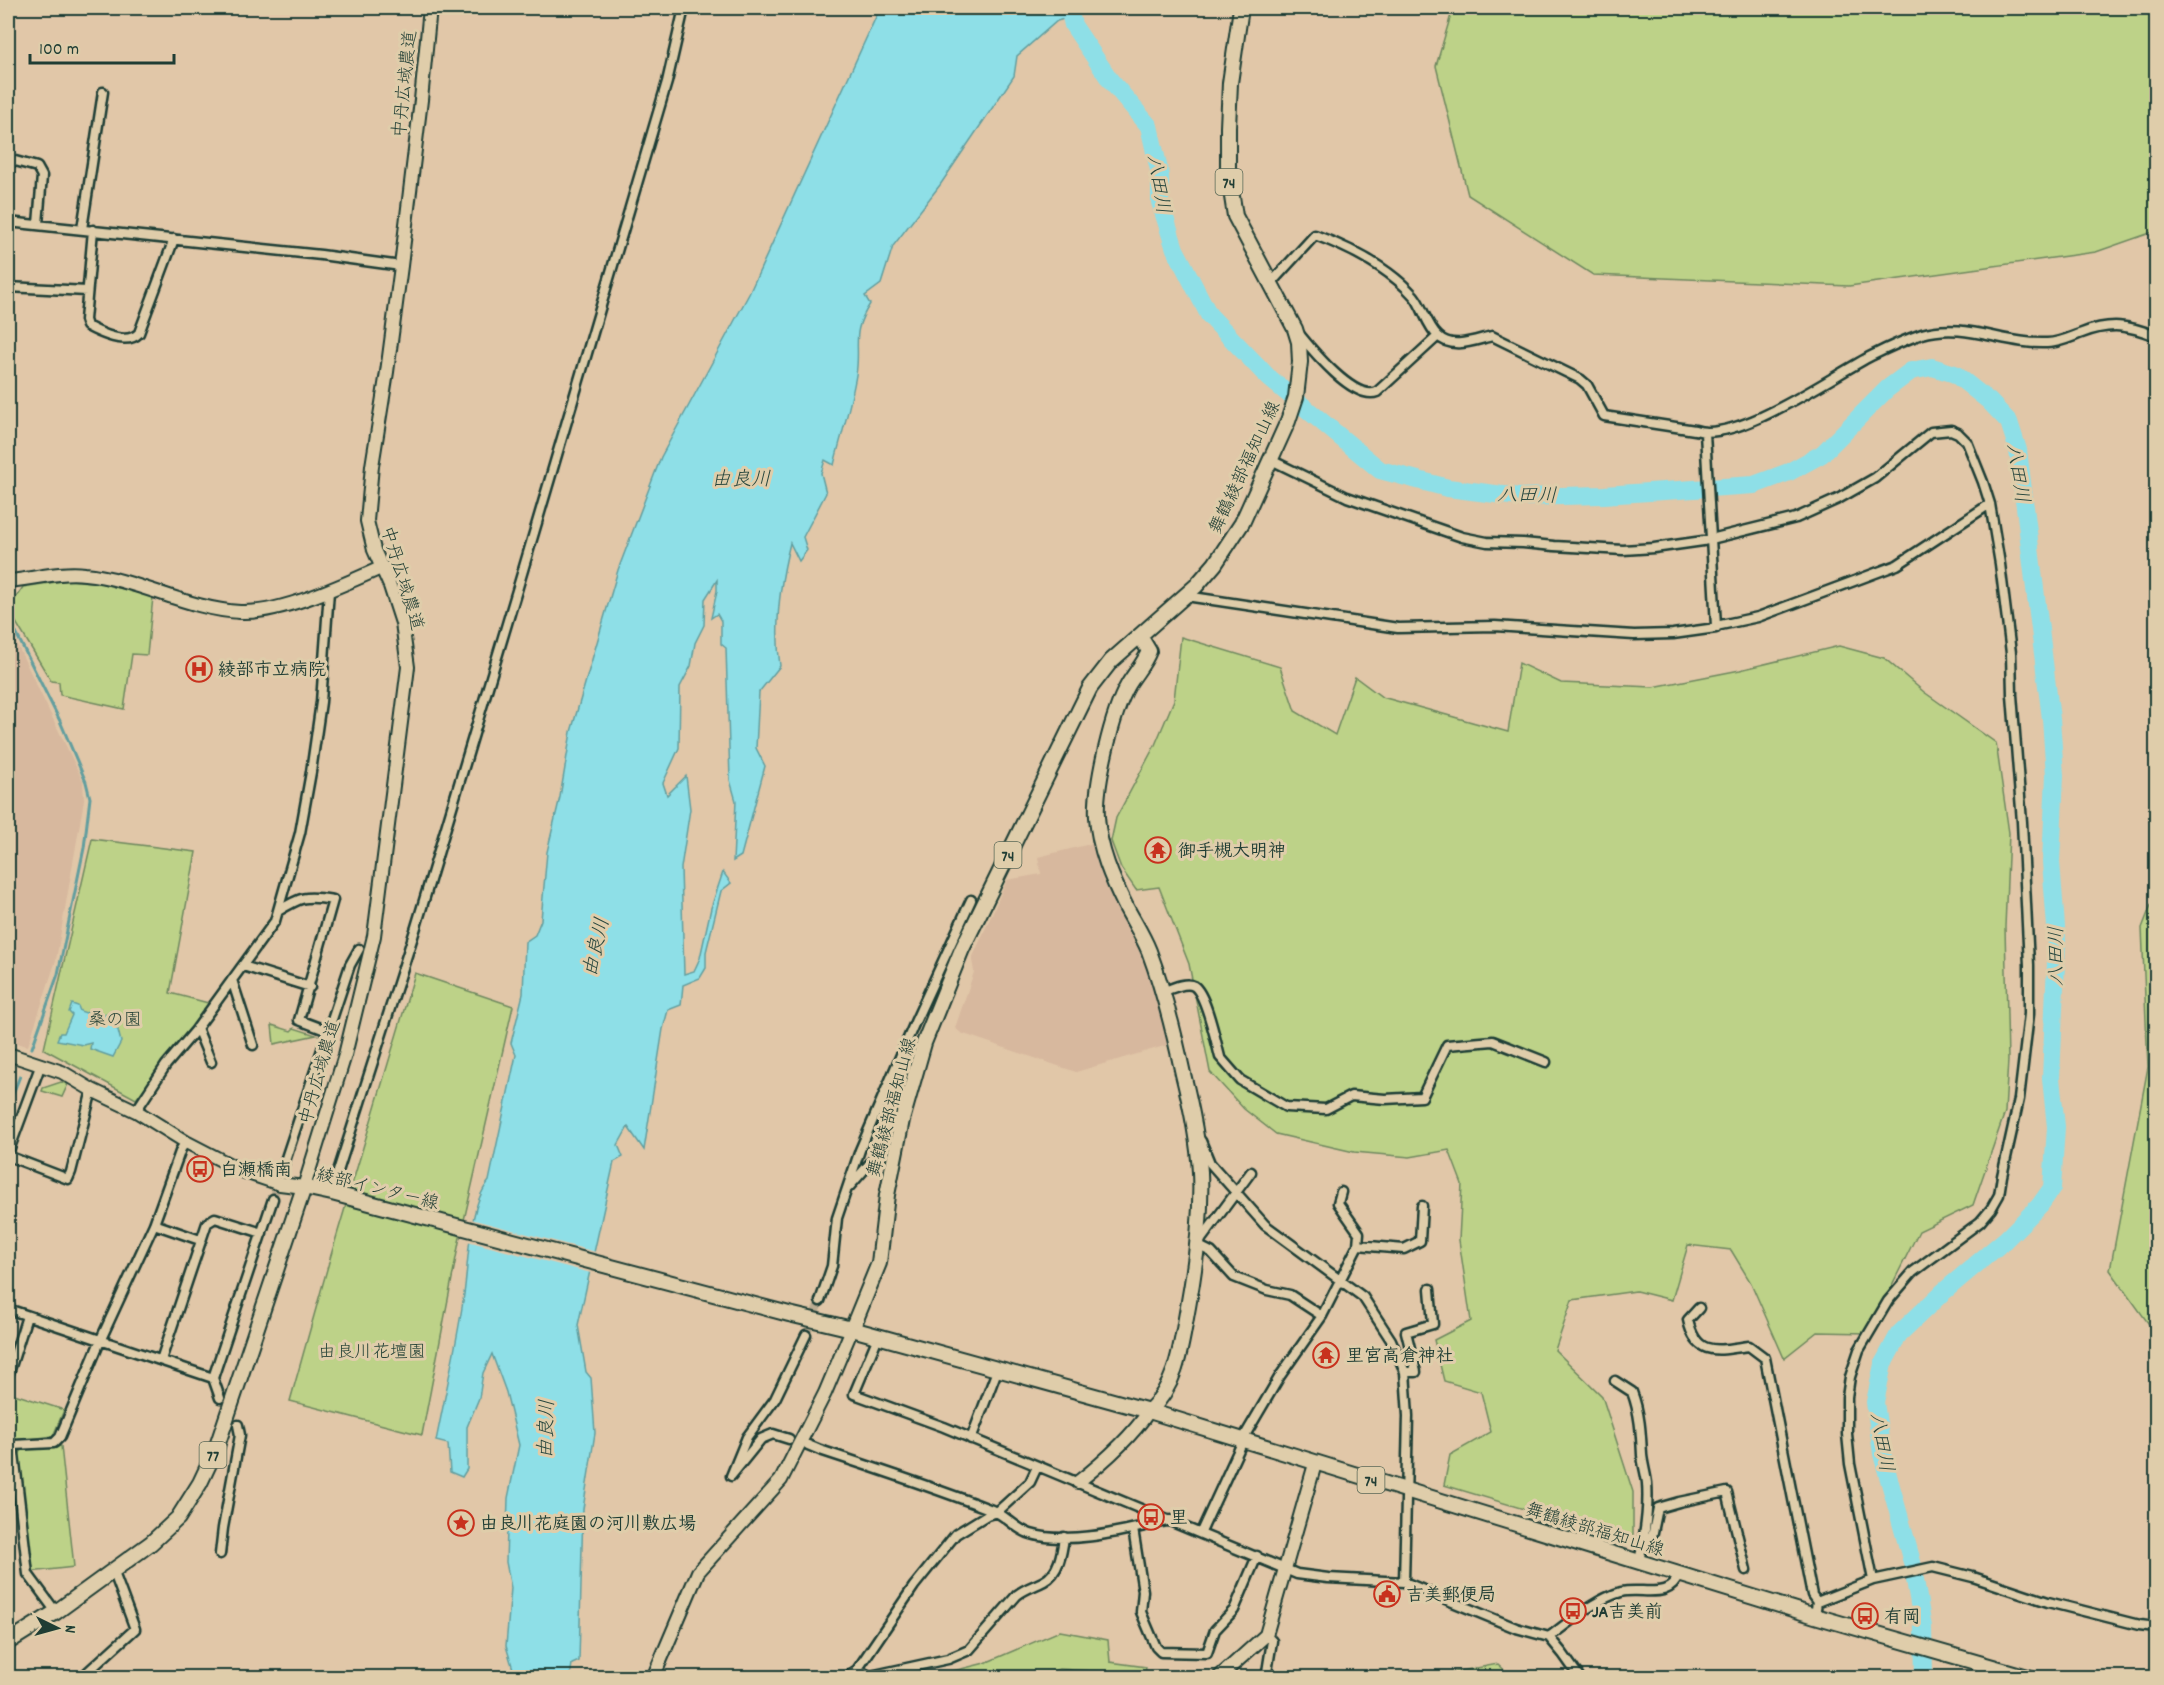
<svg xmlns="http://www.w3.org/2000/svg" width="2164" height="1685" font-family="Dekko,'Klee One',sans-serif">
<style>
.built{fill:#d7b89e}
.green{fill:#bdd288;stroke:#6e885e;stroke-width:1.5}
.water{fill:#8edfe7;stroke:#629e9f;stroke-width:1.5}
.pier{fill:#e1c7a8}
.lines{fill:none;stroke-linecap:round;stroke-linejoin:round}
.stream{stroke:#629e9f;stroke-width:3}
.river{stroke:#8edfe7;stroke-width:18}
.street-tunnel{stroke:#baab91;stroke-width:8;stroke-dasharray:8 4;stroke-linecap:butt}
.street-casing{stroke:#1f3d34;stroke-width:13}
.secondary-casing{stroke:#1f3d34;stroke-width:16}
.primary-casing{stroke:#1f3d34;stroke-width:18}
.street{stroke:#dfcdaa;stroke-width:8}
.secondary{stroke:#dfcdaa;stroke-width:12}
.primary{stroke:#dfcdaa;stroke-width:14}
.labels{text-anchor:middle;stroke-width:6;stroke-linejoin:round;paint-order:stroke}
.shield{fill:#dfcdaa;stroke:#596857;stroke-width:1.5}
.shield-label{font-size:16px;font-weight:bold;fill:#1f3d34}
.street-label{font-size:18px;fill:#1f3d34;stroke:#dfcdaa}
.poi-label{font-size:18px;font-weight:bold;fill:#1f3d34;stroke:#dfcdaa;text-anchor:start}
.park-label{font-size:18px;fill:#274438;stroke:#dfcdaa}
.water-label{font-size:20px;font-style:italic;fill:#25453d;stroke:#dfcdaa}
</style>
<rect width="100%" height="100%" fill="#e1c7a8"/>
<filter id="ink" filterUnits="userSpaceOnUse"><feTurbulence type="fractalNoise" baseFrequency=".0167" numOctaves="2"/><feDisplacementMap in="SourceGraphic" scale="12" xChannelSelector="R" yChannelSelector="G"/><feConvolveMatrix kernelMatrix="1 2 1 2 8 2 1 2 1" color-interpolation-filters="sRGB"/></filter>
<g filter="url(#ink)">
<path class="built" d="M8,626L83,781L84,800L56,960L28,1046L8,1041Z
M1098,842L1143,947L1171,1044L1076,1072L961,1033L955,1028L974,972L972,959L1007,880L1041,874L1038,857Z"/>
<path class="green" d="M1453,8H2156V231L2096,252L1849,286L1593,275L1468,195L1436,66Z
M69,580L100,583L153,597L147,655L132,654L124,709L60,695L59,682L51,681L8,609L23,587Z
M1181,637L1280,667L1295,711L1335,735L1355,677L1382,697L1508,732L1519,663L1561,683L1653,687L1740,670L1839,646L1884,658L1924,692L1996,743L2009,833L2005,927L2008,1060L2005,1112L1973,1205L1919,1231L1868,1333L1817,1332L1784,1358L1751,1283L1731,1250L1688,1245L1672,1300L1636,1291L1572,1300L1555,1350L1602,1396L1633,1492V1542L1444,1485L1450,1455L1491,1432L1481,1392L1444,1381L1434,1340L1471,1321L1459,1240L1462,1184L1449,1150L1410,1157L1354,1152L1276,1134L1244,1109L1210,1072L1189,964L1159,887L1136,890L1121,868L1111,841L1116,818L1155,745L1174,700Z
M92,839L196,852L170,993L212,1004L136,1099L44,1049Z
M2156,892V1334L2110,1270L2148,1067L2142,928Z
M415,973L513,1006L459,1242L422,1435L290,1401L331,1255Z
M272,1025L291,1031L294,1028L316,1035L274,1044Z
M61,1082L68,1084L62,1097L42,1091L43,1088Z
M8,1392L64,1410L53,1436L15,1441L8,1438Z
M61,1446L74,1567L30,1572L17,1457L22,1450Z
M1060,1631L1108,1640L1110,1662L1146,1667L1145,1674L1059,1669L1040,1677H929L985,1663Z
M1498,1664L1512,1677H1428Z"/>
<path class="water" d="M880,8H1077L1075,16L1057,21L1017,56L1014,76L940,185L893,246L881,284L865,296L870,304C850,335 861,343 856,375C851,405 841,436 834,465L825,460L821,473L826,493L803,537L807,550L799,561L790,543C780,583 774,625 780,666L759,692L756,748L765,766L741,856L733,861L736,801L730,780L726,648L721,644V621L717,614L711,618L717,591V580L705,599L704,625L695,643L691,666L680,687L679,748L663,783L667,795L686,776L690,809L681,868L684,974L694,971L700,958L711,908L723,872L731,883L721,891L706,952V968L700,978L683,985L681,1005L668,1010L663,1029L644,1150L628,1127L618,1145L623,1157L614,1162L578,1325L586,1372L591,1378L595,1433L583,1509L579,1661L572,1664L570,1677H509L513,1669L506,1646L511,1588L506,1562L508,1498L519,1445L506,1392L492,1354L483,1373L479,1398L467,1427V1469L462,1477L450,1472L448,1444L436,1441C445,1395 456,1348 463,1301C469,1267 467,1208 489,1181L516,1055L511,1043L523,994L525,942L535,935L541,920L547,852L560,797L571,732L618,570L661,457L749,294Z
M72,1004L78,1006L80,1011L86,1013L91,1010L100,1017L106,1014L115,1023V1028L118,1030L121,1042L113,1057L90,1049L91,1043L83,1045L57,1040L60,1033H64L72,1015L69,1012Z"/>
<path class="pier" d="M471,1219L596,1252L591,1273L467,1241Z"/>
<g class="lines">
<path class="stream" d="M8,617L60,721L86,782L90,798L84,848L58,974L32,1048
M8,1106L20,1076"/>
<path class="river" d="M1069,8L1073,25L1110,80L1149,126L1160,174V202L1175,249L1209,315L1268,377L1380,470L1448,488L1519,497L1604,495L1754,485L1789,472L1822,454L1887,389L1911,371L1932,367L1955,374L1989,401L2009,422L2018,450L2051,719L2055,775L2051,862L2057,940L2051,1078L2056,1127L2052,1188L2040,1205L2005,1240L1942,1293L1899,1334L1883,1364L1875,1402L1882,1454L1912,1562L1923,1627L1924,1678"/>
<path class="street-tunnel" d="M273,1199L282,1170
M806,1335L820,1301"/>
<g class="street-casing">
<path id="street" d="M8,159L37,167L42,176L38,224
M8,222L321,255L401,266
M82,229L103,92
M93,230L85,320L87,326C100,333 127,346 139,333L174,239
M1270,284L1315,235C1350,248 1389,268 1414,296C1423,307 1427,326 1438,336C1452,350 1475,340 1492,336L1580,379L1587,385L1604,416L1695,430C1737,444 1832,376 1871,356C1887,348 1904,340 1922,334C1964,321 2005,345 2047,343C2059,343 2071,337 2082,333C2111,322 2128,325 2156,336
M8,287L87,291
M1300,335C1313,351 1354,401 1377,392L1438,336
M1705,433L1716,626
M1271,460L1347,497L1462,537L1487,542L1523,543L1554,546L1623,550L1654,548L1703,541L1796,518L1838,499L1875,478L1931,432L1951,430L1958,433L1967,442L1983,482L1990,504L2000,564L2011,653L2012,695L2022,822L2029,965V1014L2019,1099L2002,1176L1999,1195L1991,1209L1980,1222L1913,1272L1888,1301L1859,1350L1850,1377L1847,1397V1434L1850,1464L1873,1580
M1186,596L1398,628L1495,626L1634,635L1673,634L1716,628V626L1758,617L1897,565L1990,504
M278,911C301,897 305,895 333,900L299,1020L328,1031
M243,966L310,987
M232,980L253,1045
M1162,992C1170,989 1186,981 1194,986C1206,994 1216,1042 1220,1057L1240,1080L1286,1107L1326,1109L1351,1096L1385,1099L1422,1097L1447,1045L1493,1041L1546,1062
M197,1028L211,1062
M136,1111L166,1065L195,1031L275,921L300,833L311,772L321,702L329,591
M1201,1141L1210,1163L1265,1225L1363,1297L1391,1340L1405,1372L1408,1416L1404,1582
M8,1153L41,1064
M8,1156L68,1179L71,1172L92,1090
M282,1170L350,965L359,949
M1251,1172L1197,1245L1211,1252L1234,1277L1267,1290L1290,1295L1322,1316
M333,1187L416,927L518,587L667,82L684,8
M849,1187L879,1153L887,1131L901,1120
M154,1224L200,1240
M1358,1245L1404,1249L1420,1241L1422,1206
M820,1301L832,1266L837,1218L860,1150L915,1022L971,900
M1699,1308L1688,1320C1696,1358 1718,1350 1749,1346L1765,1358L1812,1595L1817,1602
M8,1309L213,1378
M875,1344L854,1394L944,1427L1297,1574L1328,1578L1404,1582L1516,1628L1549,1637L1563,1654L1580,1678
M161,1360L207,1223L215,1218L262,1233
M1405,1372H1416L1406,1332L1433,1324L1430,1289
M8,1376L27,1316
M1615,1381L1632,1392C1640,1413 1641,1433 1642,1455C1643,1465 1646,1474 1647,1483C1649,1509 1645,1535 1639,1561
M220,1398L213,1378L273,1199
M789,1439L773,1434L761,1439L731,1476L747,1437L775,1399L806,1335
M971,1439L998,1368
M8,1443L13,1445L54,1443L60,1437L101,1339L154,1224L181,1149L186,1142
M13,1445L28,1574L56,1612
M808,1445L820,1450C878,1469 935,1488 992,1510C1007,1516 1016,1530 1031,1534C1072,1546 1130,1529 1171,1520
M1133,1529L1143,1591L1141,1612L1156,1647L1161,1652L1207,1653L1215,1630L1234,1610L1257,1556
M1201,1532L1247,1432L1280,1376L1322,1316L1358,1245L1359,1233L1338,1203L1341,1192
M1644,1539L1652,1537L1658,1508L1679,1502L1727,1492L1746,1570
M220,1554L223,1528L240,1435L238,1425
M1815,1616L1817,1602L1873,1580L1933,1567L1973,1577L2048,1602L2139,1625L2156,1627
M1549,1637C1571,1621 1594,1600 1621,1592C1642,1587 1670,1601 1679,1574
M857,1670L870,1676L948,1659L969,1650L1017,1595C1026,1588 1035,1586 1044,1581C1059,1573 1062,1553 1064,1537
M81,1678L135,1629L113,1570
M845,1678L857,1670L914,1586L956,1534L987,1515L997,1512L1030,1482L1037,1467
M1266,1678L1272,1641L1266,1635"/>
</g>
<g class="secondary-casing">
<path id="secondary" d="M8,581C32,579 60,571 85,574C138,579 186,609 240,612C281,614 345,584 383,567
M8,1054L62,1072L92,1090L136,1111L186,1142L242,1171L280,1184L304,1187L345,1055L374,936L408,667L402,623L390,586L374,550L367,521L372,466L387,372L401,266L421,100L430,8
M1078,1482C1105,1461 1130,1439 1149,1411
M653,1678L698,1572L781,1480L825,1393L852,1329
M1065,1678H1069
M1218,1678L1266,1635L1315,1464"/>
</g>
<g class="primary-casing">
<path id="primary" d="M1140,636L1149,651C1144,664 1135,673 1128,685C1112,713 1095,785 1097,817C1099,849 1112,879 1126,907C1134,922 1143,936 1149,951C1164,991 1174,1032 1183,1074C1191,1106 1198,1138 1200,1172C1202,1216 1196,1263 1188,1307C1181,1344 1178,1384 1149,1411
M852,1329L879,1263L887,1195L902,1120L924,1043L962,949L1090,688L1111,661L1196,586L1215,564L1242,523L1288,421L1296,397L1300,362L1299,342L1295,329L1235,216L1228,171V127L1230,83L1241,8
M8,1642L56,1612L151,1543L178,1518L200,1483L216,1449L304,1187L332,1193L789,1314L852,1329L1149,1411L1815,1616L2031,1678"/>
</g>
<use href="#street" class="street"/>
<use href="#secondary" class="secondary"/>
<use href="#primary" class="primary"/>
</g>
</g>
<defs>
<g id="hospital-ring" transform="scale(1.35)"><circle r="9.5" fill="#dfcdaa" stroke="#c8321e" stroke-width="1.5"/><path d="M-5-5h3v3.5h4V-5h3V5h-3V1.5h-4V5h-3Z" fill="#c8321e"/></g>
<g id="temple-ring" transform="scale(1.35)"><circle r="9.5" fill="#dfcdaa" stroke="#c8321e" stroke-width="1.5"/><path d="M0-6L5-2H3V0L6.5 2.5H4V6H1.5V3h-3V6H-4V2.5H-6.5L-3 0V-2H-5Z" fill="#c8321e"/></g>
<g id="bus-ring" transform="scale(1.35)"><circle r="9.5" fill="#dfcdaa" stroke="#c8321e" stroke-width="1.5"/><path d="M-5-6H5V4H4V6H2V4H-2V6H-4V4H-5ZM-3.5-4V0h7V-4ZM-3.5 1.2v1.5H-2V1.2ZM2 1.2v1.5H3.5V1.2Z" fill="#c8321e"/></g>
<g id="sight-ring" transform="scale(1.35)"><circle r="9.5" fill="#dfcdaa" stroke="#c8321e" stroke-width="1.5"/><path d="M0-6L1.8-2.2L6-1.7L2.9 1.2L3.7 5.4L0 3.3L-3.7 5.4L-2.9 1.2L-6-1.7L-1.8-2.2Z" fill="#c8321e"/></g>
<g id="civic-ring" transform="scale(1.35)"><circle r="9.5" fill="#dfcdaa" stroke="#c8321e" stroke-width="1.5"/><path d="M-.6-6.5H3V-4.5H.6V-3L4-1V1h2V6H-6V1h2V-1L-.6-3ZM-1.2 2.5V6h2.4V2.5Z" fill="#c8321e"/></g>
</defs>
<g fill-rule="evenodd">
<use href="#hospital-ring" x="199" y="669"/>
<use href="#temple-ring" x="1158" y="850"/>
<use href="#bus-ring" x="200" y="1169"/>
<use href="#temple-ring" x="1326" y="1355"/>
<use href="#bus-ring" x="1151" y="1517"/>
<use href="#sight-ring" x="461" y="1523"/>
<use href="#civic-ring" x="1387" y="1594"/>
<use href="#bus-ring" x="1573" y="1611"/>
<use href="#bus-ring" x="1865" y="1616"/>
</g>
<g class="labels">
<g class="shield">
<rect x="1215.5" y="169" width="27" height="26" rx="4.5"/>
<rect x="994.5" y="842" width="27" height="26" rx="4.5"/>
<rect x="199.5" y="1442" width="27" height="26" rx="4.5"/>
<rect x="1357.5" y="1467" width="27" height="26" rx="4.5"/>
</g>
<g class="shield-label">
<text x="1229" y="188">74</text>
<text x="1008" y="861">74</text>
<text x="213" y="1461">77</text>
<text x="1371" y="1486">74</text>
</g>
<g class="street-label">
<text transform="translate(404 84) rotate(-84)" y="6">中丹広域農道</text>
<text transform="translate(1244 467) rotate(-65)" y="6">舞鶴綾部福知山線</text>
<text transform="translate(403 578) rotate(73)" y="6">中丹広域農道</text>
<text transform="translate(319 1072) rotate(-74)" y="6">中丹広域農道</text>
<text transform="translate(891 1107) rotate(-75)" y="6">舞鶴綾部福知山線</text>
<text transform="translate(378 1188) rotate(14)" y="6">綾部インター線</text>
<text transform="translate(1595 1529) rotate(17)" y="6">舞鶴綾部福知山線</text>
</g>
<g class="poi-label">
<text x="218" y="675">綾部市立病院</text>
<text x="1178" y="856">御手槻大明神</text>
<text x="220" y="1175">白瀬橋南</text>
<text x="1346" y="1361">里宮高倉神社</text>
<text x="1170" y="1523">里</text>
<text x="480" y="1529">由良川花庭園の河川敷広場</text>
<text x="1406" y="1600">吉美郵便局</text>
<text x="1592" y="1617">JA吉美前</text>
<text x="1884" y="1622">有岡</text>
</g>
<g class="park-label">
<text x="115" y="1025">桑の園</text>
<text x="372" y="1357">由良川花壇園</text>
</g>
<g class="water-label">
<text transform="translate(1160 184) rotate(80)" y="7">八田川</text>
<text transform="translate(2019 473) rotate(81)" y="7">八田川</text>
<text x="741" y="485">由良川</text>
<text transform="translate(1527 494) rotate(1)" y="7">八田川</text>
<text transform="translate(595 947) rotate(-77)" y="7">由良川</text>
<text transform="translate(2055 956) rotate(-90)" y="7">八田川</text>
<text transform="translate(545 1429) rotate(-88)" y="7">由良川</text>
<text transform="translate(1883 1442) rotate(80)" y="7">八田川</text>
</g>
</g>
<rect width="2164" height="1685" fill="none" stroke="#dfcdaa" stroke-width="30"/>
<rect x="15" y="15" width="2134" height="1655" fill="none" stroke="#1f3d34" stroke-width="2" filter="url(#ink)"/>
<g transform="translate(57 1628) rotate(95)" stroke="#dfcdaa" stroke-width="4.5" paint-order="stroke">
<path d="M0-4.5L10 22L0 15L-10 22Z" fill="#1f3d34"/>
<text y="-9" font-size="16" font-weight="bold" text-anchor="middle" fill="#1f3d34">N</text>
</g>
<path d="M30 54v9h144v-9" fill="none" stroke="#1f3d34" stroke-width="3"/>
<text x="39" y="54" font-size="18" fill="#1f3d34" stroke="#dfcdaa" stroke-width="4.5" paint-order="stroke">100 m</text>
</svg>
